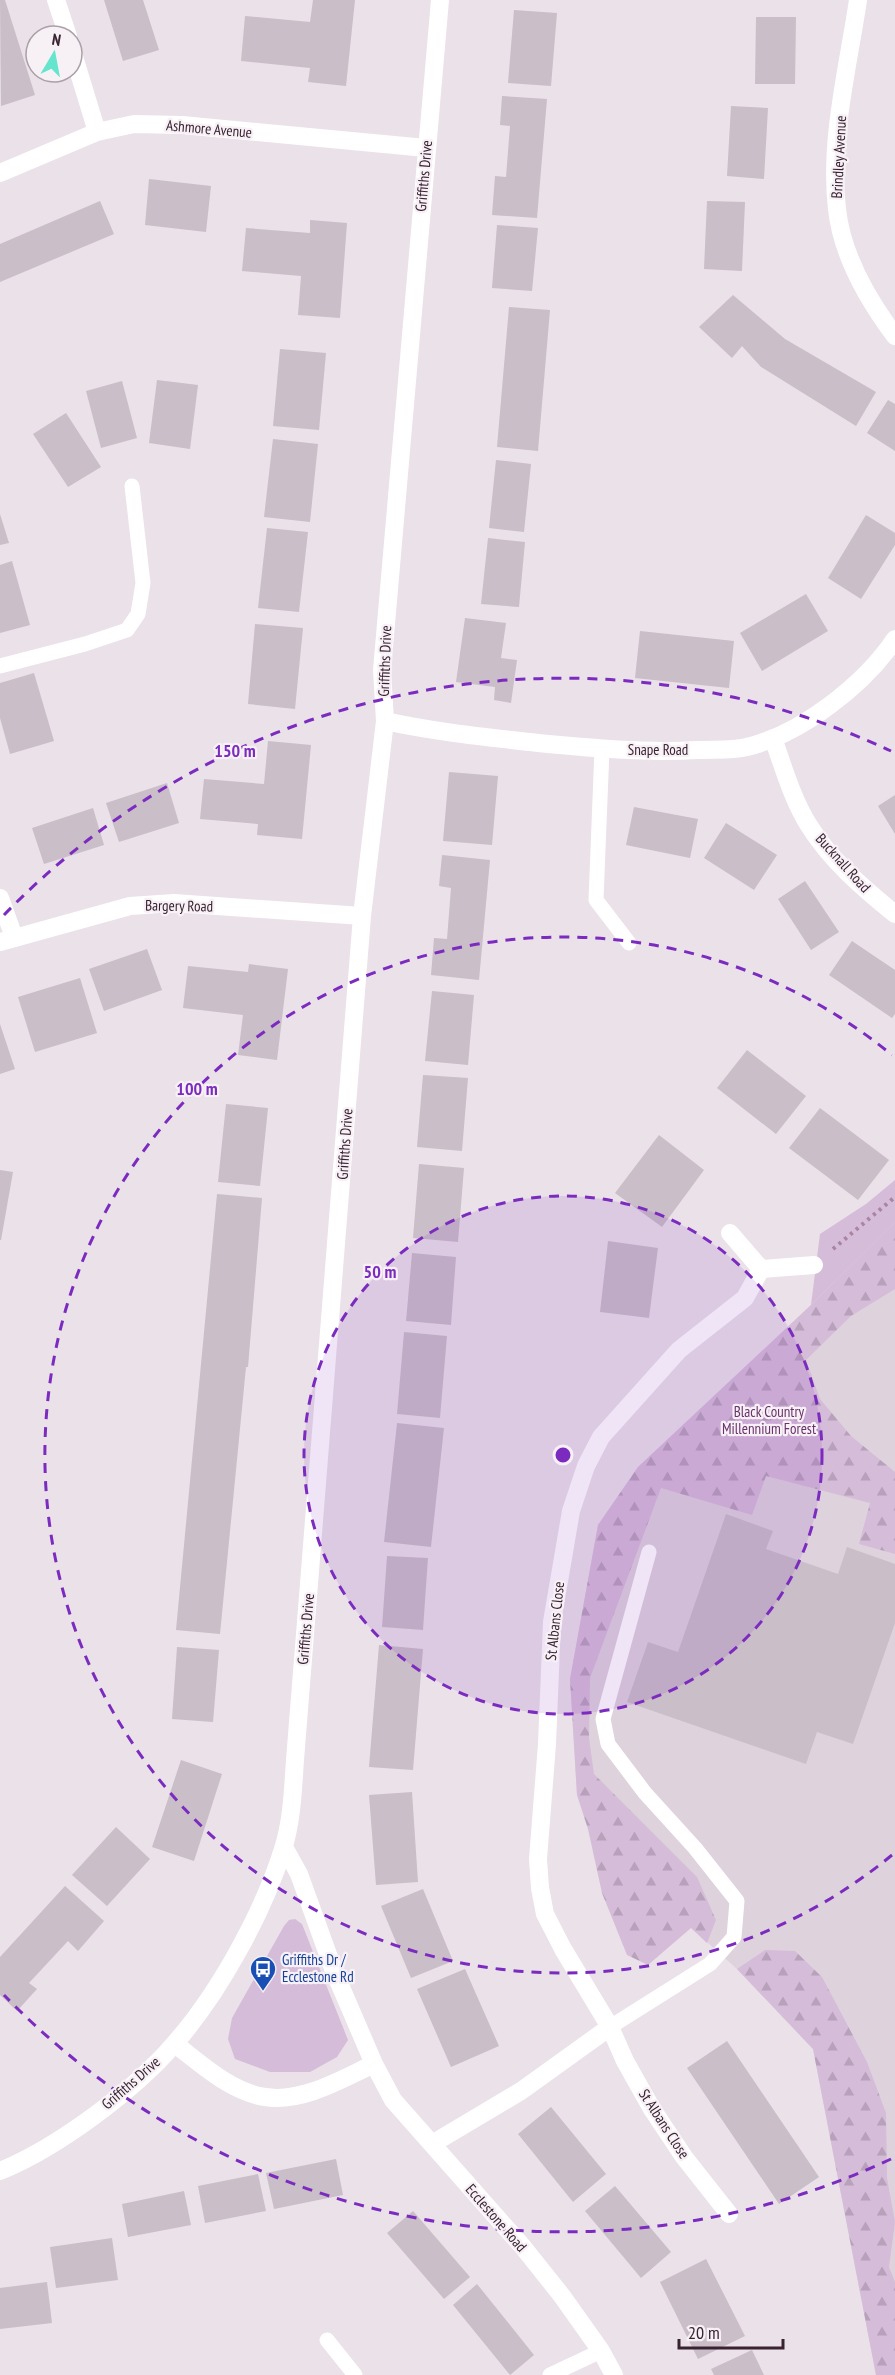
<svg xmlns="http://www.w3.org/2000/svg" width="895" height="2375" font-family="'PT Sans Narrow',sans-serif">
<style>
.built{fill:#ded2dc}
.green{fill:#d5bcd9}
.forest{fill:url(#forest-firs)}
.building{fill:#cabec8}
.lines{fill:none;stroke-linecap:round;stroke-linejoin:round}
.path{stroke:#ab84a0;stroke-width:4;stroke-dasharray:3 4.5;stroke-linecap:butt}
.lane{stroke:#fff;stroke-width:15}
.street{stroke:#fff;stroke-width:18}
.ring{fill:none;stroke:#7b2cbf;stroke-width:3;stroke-dasharray:10 8}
.labels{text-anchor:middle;stroke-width:4.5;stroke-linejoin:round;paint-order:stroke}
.street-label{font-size:15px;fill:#392332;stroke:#f7f1f6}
.park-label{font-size:15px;fill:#6a316c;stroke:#f7f1f6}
.transit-label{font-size:15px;fill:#164399;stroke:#f7f1f6;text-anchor:start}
.centre{fill:#7b2cbf;stroke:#f7f1f6;stroke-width:3}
.ring-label{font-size:18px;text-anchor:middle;font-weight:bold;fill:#7b2cbf;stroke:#f7f1f6;stroke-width:4.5;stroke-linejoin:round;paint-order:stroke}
</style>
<defs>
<pattern id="forest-firs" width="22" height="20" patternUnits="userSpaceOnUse" patternTransform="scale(1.5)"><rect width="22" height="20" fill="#d5bcd9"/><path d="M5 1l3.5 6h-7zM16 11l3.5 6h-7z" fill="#b8a1bb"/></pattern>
</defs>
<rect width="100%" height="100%" fill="#eae1e9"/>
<path class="built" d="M895,1222V2375H876L813,2049L737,1969L629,1872L577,1795L570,1679L598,1525L638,1467L811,1305Z"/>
<path class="green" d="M895,1180V1222L811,1305L820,1234L866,1204Z
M295,1919L302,1924L348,2040L337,2057L310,2072H270L235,2059L228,2039L232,2018L284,1926L289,1920Z"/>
<path class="forest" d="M895,1222V1289L851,1316L806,1360L820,1399L851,1436L895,1472V1554L859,1544L870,1503L766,1476L752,1515L661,1488L590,1678L589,1738L594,1774L697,1877L716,1920L707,1943L691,1928L648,1965L627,1955L602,1893L588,1829L577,1795L570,1679L598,1525L638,1467L811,1305Z
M765,1950L795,1951L822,1977L867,2062L886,2113L887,2178L895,2222L889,2267L895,2282V2375H876L813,2049L737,1969Z"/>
<path class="building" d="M0,0H5L35,95L1,106Z
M104,0H143L159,50L123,61Z
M313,0H355L346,86L308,82L310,68L241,61L245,16L310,22Z
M514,10L557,13L551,86L508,83Z
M756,17H796L795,84H755Z
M502,96L547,99L537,218L492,215L495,176L506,177L510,126L500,125Z
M731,106L768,108L764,179L727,176Z
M149,179L211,186L206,232L145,225Z
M100,201L114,234L0,282V244Z
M707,201L745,202L742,271L704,269Z
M310,220L347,223L340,318L298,315L301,276L242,271L246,228L310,233Z
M497,225L538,228L532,291L492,288Z
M733,295L785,339L876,392L856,426L761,367L742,346L732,358L699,327Z
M509,307L550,310L538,451L497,447Z
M280,349L326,353L319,430L273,426Z
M157,380L198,385L190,449L149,443Z
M122,381L137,438L101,448L86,391Z
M888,400L895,404V451L867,433Z
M66,413L101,467L68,487L33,434Z
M273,439L318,444L310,522L264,517Z
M496,460L531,464L524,532L489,528Z
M0,514L9,543L0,545Z
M866,515L895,533V545L861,599L828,578Z
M267,528L308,532L299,612L258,608Z
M488,538L525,542L519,607L481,604Z
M12,561L30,625L0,633V565Z
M806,594L828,631L762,671L740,633Z
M465,618L506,623L501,658L517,660L511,703L494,700L495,687L456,682Z
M255,624L303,628L295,709L248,704Z
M640,631L734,641L729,688L635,678Z
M34,673L54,741L10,754L0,718V683Z
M268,741L311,745L302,839L257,835L258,824L200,819L204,779L264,784Z
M449,772L498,776L492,845L443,841Z
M167,783L179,823L119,842L106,803Z
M895,795V834L878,806Z
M634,807L698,819L690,858L626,845Z
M93,808L104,845L44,864L32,828Z
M726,823L777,855L754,890L704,858Z
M442,855L490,860L479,980L431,975L434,938L447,939L451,888L439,886Z
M805,881L839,932L811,950L778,899Z
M852,941L895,970V1014L892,1018L829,975Z
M147,949L162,990L104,1011L89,969Z
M249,964L288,969L277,1060L238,1055L243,1015L183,1008L188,966L248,972Z
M80,978L97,1033L35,1052L18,997Z
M432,991L474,995L468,1065L425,1061Z
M0,1024L15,1069L0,1074Z
M747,1050L806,1096L776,1134L717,1088Z
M423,1075L468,1078L462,1151L417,1147Z
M226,1104L268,1108L260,1186L218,1182Z
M820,1108L889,1160L858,1200L789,1148Z
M659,1135L704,1170L662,1227L615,1193Z
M419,1164L464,1168L458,1242L413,1238Z
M0,1170L13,1172L1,1240H0Z
M217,1194L262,1198L248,1367H246L220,1634L176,1630Z
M608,1241L658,1248L649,1318L600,1312Z
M412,1253L456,1257L451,1325L406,1321Z
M404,1332L447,1336L440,1418L397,1414Z
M397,1423L444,1428L431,1547L384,1542Z
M726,1514L773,1531L766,1549L838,1574L847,1547L895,1564V1623L853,1744L817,1732L806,1764L627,1702L648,1642L678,1652Z
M387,1556L428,1558L423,1630L382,1627Z
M379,1645L423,1649L413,1770L369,1767Z
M177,1647L219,1650L213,1722L172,1719Z
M181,1760L222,1774L194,1861L152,1847Z
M412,1792L418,1882L376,1885L369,1795Z
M116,1827L150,1859L107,1906L72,1875Z
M65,1886L104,1921L78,1951L68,1941L29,1983L37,1989L17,2011L0,1995V1957Z
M423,1889L453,1961L411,1978L381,1906Z
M465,1969L499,2046L451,2067L417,1989Z
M727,2041L819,2177L779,2204L687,2068Z
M551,2107L606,2174L573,2202L518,2134Z
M336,2159L343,2195L274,2209L266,2173Z
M258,2174L266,2211L205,2223L198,2186Z
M615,2186L671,2252L641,2278L585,2211Z
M184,2191L191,2225L128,2237L122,2204Z
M413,2211L470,2277L444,2299L387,2233Z
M112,2238L118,2280L56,2288L50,2247Z
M706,2259L745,2336L698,2359L660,2282Z
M47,2282L52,2323L0,2329V2288Z
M477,2284L534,2355L510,2375L453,2305Z
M752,2350L764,2375H714L711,2369Z"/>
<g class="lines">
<path class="path" d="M833,1249L895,1197"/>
<path class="lane" d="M0,666L85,644L127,630L138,614L143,583L132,486
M602,749L596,900L629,943
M610,2027L710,1964L734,1937L737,1901L695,1848L645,1793L608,1744L603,1719L649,1552
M327,2340L355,2375
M550,2375L601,2351"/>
<path class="street" d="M56,0L68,36
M858,0C848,68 829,140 837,209C842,256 868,300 895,336
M72,50L97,132
M0,173L97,132L134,124L182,125L426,148
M385,721C435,732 486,737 538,743C591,748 644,753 697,750C713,749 731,751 747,747C801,734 864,685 895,639
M773,738C783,766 792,798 808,824C830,860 863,888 895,914
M0,898L14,937
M0,942L130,906L174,903L362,916
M730,1233L761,1269L814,1265
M284,1847L299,1874L334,1971L374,2064
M175,2044C201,2064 231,2092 265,2097C302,2103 342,2079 374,2064L393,2100L523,2247L562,2296L601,2351L614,2375
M432,2144L521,2091L610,2027
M0,2171C57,2148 135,2090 175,2043C219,1993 263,1913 283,1849C292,1821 293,1789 295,1760L362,916L385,721L382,670L440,0
M729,2214L684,2157L652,2109L625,2061L610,2027L563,1949L545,1914L540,1888L538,1859L547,1744L552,1622L571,1511L586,1466L601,1437L679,1350L745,1298L761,1269"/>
</g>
<circle cx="563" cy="1455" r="259" fill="#7b2cbf" fill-opacity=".12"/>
<g class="ring">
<circle cx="563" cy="1455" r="259"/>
<path d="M892 1855A518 518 0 1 1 892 1055"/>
<path d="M891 2159A777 777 0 0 1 4 1995M4 915A777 777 0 0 1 891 751"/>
</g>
<defs>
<g id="bus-pin" transform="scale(1.35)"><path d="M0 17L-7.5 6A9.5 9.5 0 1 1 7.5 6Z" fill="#1a4fb4" stroke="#f7f1f6"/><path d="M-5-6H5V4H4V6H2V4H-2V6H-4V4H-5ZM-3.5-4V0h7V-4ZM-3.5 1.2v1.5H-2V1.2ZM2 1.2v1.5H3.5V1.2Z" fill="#fff"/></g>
</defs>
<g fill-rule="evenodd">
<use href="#bus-pin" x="263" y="1969"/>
</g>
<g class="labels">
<g class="street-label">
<text transform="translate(209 129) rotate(5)" y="5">Ashmore Avenue</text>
<text transform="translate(839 157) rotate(-87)" y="5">Brindley Avenue</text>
<text transform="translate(424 176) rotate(-85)" y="5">Griffiths Drive</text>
<text transform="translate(385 661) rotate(-88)" y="5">Griffiths Drive</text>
<text x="658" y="755">Snape Road</text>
<text transform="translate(843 863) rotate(48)" y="5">Bucknall Road</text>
<text transform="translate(179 906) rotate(1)" y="5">Bargery Road</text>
<text transform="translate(345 1144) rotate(-86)" y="5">Griffiths Drive</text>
<text transform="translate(555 1621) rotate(-84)" y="5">St Albans Close</text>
<text transform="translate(306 1629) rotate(-85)" y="5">Griffiths Drive</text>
<text transform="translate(131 2083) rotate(-41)" y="5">Griffiths Drive</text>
<text transform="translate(664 2124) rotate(57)" y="5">St Albans Close</text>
<text transform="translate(496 2218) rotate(49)" y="5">Ecclestone Road</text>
</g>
<g class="park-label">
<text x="769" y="1417">Black Country<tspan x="769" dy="17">Millennium Forest</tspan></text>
</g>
<g class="transit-label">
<text x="282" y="1965">Griffiths Dr /<tspan x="282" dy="17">Ecclestone Rd</tspan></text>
</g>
</g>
<circle cx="563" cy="1455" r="9" class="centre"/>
<g class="ring-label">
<text x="235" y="757">150 m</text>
<text x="197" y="1095">100 m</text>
<text x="380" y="1278">50 m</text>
</g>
<g transform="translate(54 54) rotate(10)"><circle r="28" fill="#f7f1f6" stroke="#ab9fa8" stroke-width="1.5"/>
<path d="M0-4.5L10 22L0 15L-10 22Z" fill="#65e4ce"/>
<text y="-9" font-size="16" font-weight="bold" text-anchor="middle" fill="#392332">N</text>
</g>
<path d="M679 2339v9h104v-9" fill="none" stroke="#392332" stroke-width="3"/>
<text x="688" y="2339" font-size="18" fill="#392332" stroke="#f7f1f6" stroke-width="4.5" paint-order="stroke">20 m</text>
</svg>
